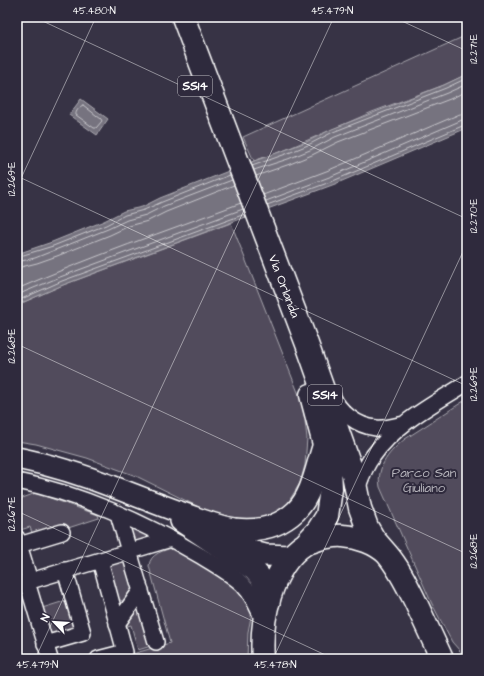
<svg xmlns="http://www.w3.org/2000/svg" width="484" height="676" font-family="'Architects Daughter',sans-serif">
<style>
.green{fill:#514c5c;stroke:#a8a6ae}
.water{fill:#76737f;stroke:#adabb2}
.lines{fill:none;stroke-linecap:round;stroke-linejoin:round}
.shore{stroke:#c8c7cc;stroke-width:1}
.minor-casing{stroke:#fff;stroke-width:18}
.secondary-casing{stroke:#fff;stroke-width:24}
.primary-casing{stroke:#fff;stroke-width:25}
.minor{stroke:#2f2a3d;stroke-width:15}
.secondary{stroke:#2f2a3d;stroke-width:21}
.primary{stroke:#2f2a3d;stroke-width:22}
.ticks{fill:none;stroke:#fff;stroke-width:1;stroke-opacity:0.45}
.labels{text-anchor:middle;stroke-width:4;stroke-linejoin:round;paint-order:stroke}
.shield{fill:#2f2a3d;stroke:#c1bfc5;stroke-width:1}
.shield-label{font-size:12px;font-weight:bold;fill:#fff}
.street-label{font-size:13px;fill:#fff;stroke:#2f2a3d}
.park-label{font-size:13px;fill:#b9b7be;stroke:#2f2a3d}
.neatline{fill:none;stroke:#fff;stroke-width:1.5}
.ticks-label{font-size:10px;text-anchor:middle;fill:#fff}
</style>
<rect width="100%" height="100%" fill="#373345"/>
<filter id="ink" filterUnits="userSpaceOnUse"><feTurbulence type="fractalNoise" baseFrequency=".025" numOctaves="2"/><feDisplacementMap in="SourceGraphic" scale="8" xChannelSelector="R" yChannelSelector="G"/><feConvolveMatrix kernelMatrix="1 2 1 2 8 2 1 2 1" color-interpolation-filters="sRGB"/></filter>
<g filter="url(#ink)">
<path class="green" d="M467,35V74L444,85L372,112L285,150L254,161L243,137Z
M231,223L303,405L307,438L305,465L300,483L286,506L275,514L262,519L241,521L219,517L136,476L87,458L36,444L17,441V305L63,285Z
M467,399V659L452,642L432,604L380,487C376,466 390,451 405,439Z
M36,493L98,515L99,518L34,539L30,527L17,531V500Z
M129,524L159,538L134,543Z
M174,547L242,590L252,612L248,632L247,659H115L170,643L149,566C150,553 164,551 174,547Z
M124,560L127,562L135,588L125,603L114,596L105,566Z
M71,599L80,631L48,640L39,609Z
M138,599L151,646L138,650L131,625L121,628Z"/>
<path class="water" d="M467,74V128L335,184L103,270L63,285L17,305V254L52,242L104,221L124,211L142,207L160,198L254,161L285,150L306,142L332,129L444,85Z
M81,99L108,119L97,135L69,115Z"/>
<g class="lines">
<path class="shore" d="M83,105L101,119L102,121L96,128H94L76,115C75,112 80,106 83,105Z
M252,166L286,154L308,145L333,132L446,88L467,78
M254,170L288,159L310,150L335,137L447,93L467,84
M256,176L290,164L312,155L338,142L450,99L467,91
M263,195L329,170L460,114L467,113
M266,201L332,176L462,120L467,119
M267,205L333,181L467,124
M17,257L53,246L106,225L125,215L144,210L162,202L230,175
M17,262L35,258L55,250L108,229L127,220L146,215L164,206L232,180
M17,268L37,263L57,256L110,235L129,226L148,221L166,212L234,185
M17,289C90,257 166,231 241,203
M17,295L60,277L243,209
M17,301L62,281L245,214"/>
<g class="minor-casing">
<path id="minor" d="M332,395C339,412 357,426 376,428C385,429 395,426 404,424
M17,481C79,493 145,523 199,555C214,564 230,573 242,584C253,595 259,609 264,624
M357,489C361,478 365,466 373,456C396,423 434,404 467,383
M118,514L156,642
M17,538L30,581
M19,545L62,532
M27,582L50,659
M17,585L171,539
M117,624L141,590
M45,644L83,633L65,570
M98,659L125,652L100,560"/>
</g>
<g class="secondary-casing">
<path id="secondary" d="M17,458C52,465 86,476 119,489C145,499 170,509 196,518C208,522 221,527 234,529C257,532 279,527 296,511C313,494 316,466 324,444
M181,521L254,570L261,578L269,602
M226,535L257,553L265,555L291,556"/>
</g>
<g class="primary-casing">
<path id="primary" d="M183,17L307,344L353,474L360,508L367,527L374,539L387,554
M306,543L318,530L327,516L331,489L330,467L311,395
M263,659C260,621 271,566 305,544C309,542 315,541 319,539C327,537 335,535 343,536C358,537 376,543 387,554C399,568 407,585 415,601C424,620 433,640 442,659"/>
</g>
<use href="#minor" class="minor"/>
<use href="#secondary" class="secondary"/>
<use href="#primary" class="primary"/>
</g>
</g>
<path class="ticks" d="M34,17L467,219M393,17L467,51M17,176L467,386M17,187L96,17M17,344L467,554M17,511L334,659M35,659L334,17M273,659L467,243"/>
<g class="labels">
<g class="shield">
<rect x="178" y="76" width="34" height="20" rx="3"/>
<rect x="308" y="385" width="34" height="20" rx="3"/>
</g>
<g class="shield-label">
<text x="195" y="90">SS14</text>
<text x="325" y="399">SS14</text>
</g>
<g class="street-label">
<text transform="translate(285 286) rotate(69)" y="5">Via Orlanda</text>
</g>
<g class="park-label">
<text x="424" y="477">Parco San<tspan x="424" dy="15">Giuliano</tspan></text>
</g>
</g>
<rect width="484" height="676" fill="none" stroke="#2f2a3d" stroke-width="44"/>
<g transform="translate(54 622) rotate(295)" stroke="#2f2a3d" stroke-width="3" paint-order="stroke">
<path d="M0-3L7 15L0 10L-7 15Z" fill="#ffffff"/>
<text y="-6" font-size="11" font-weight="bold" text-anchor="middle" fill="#ffffff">N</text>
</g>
<rect x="22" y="22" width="440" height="632" class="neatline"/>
<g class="ticks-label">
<text x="94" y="14">45.480°N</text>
<text x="332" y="14">45.479°N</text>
<text transform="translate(473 49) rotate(-90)" y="4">12.271°E</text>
<text transform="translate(11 179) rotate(-90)" y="4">12.269°E</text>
<text transform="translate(473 216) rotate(-90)" y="4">12.270°E</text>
<text transform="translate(11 346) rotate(-90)" y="4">12.268°E</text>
<text transform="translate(473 384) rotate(-90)" y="4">12.269°E</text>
<text transform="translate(11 514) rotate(-90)" y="4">12.267°E</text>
<text transform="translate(473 551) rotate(-90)" y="4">12.268°E</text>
<text x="37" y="668">45.479°N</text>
<text x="275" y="668">45.478°N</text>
</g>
</svg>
